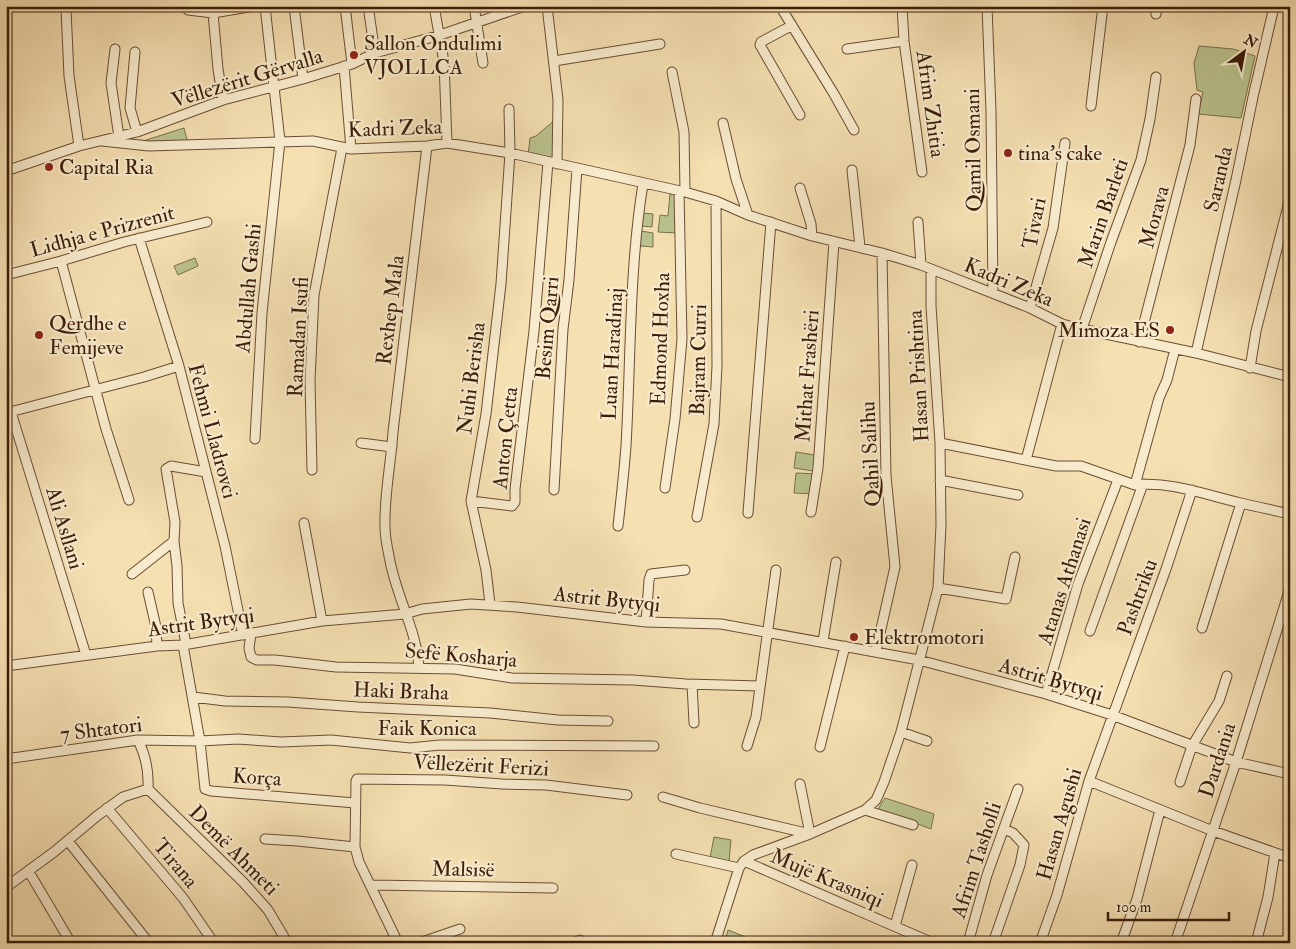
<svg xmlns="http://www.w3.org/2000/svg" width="1296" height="949" font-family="'IM FELL Double Pica',serif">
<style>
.green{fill:#bac38e;stroke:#7a704c}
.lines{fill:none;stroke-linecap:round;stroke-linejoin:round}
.minor-casing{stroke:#6a4e34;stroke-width:11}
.minor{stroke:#f8ebcd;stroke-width:9}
.poi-dot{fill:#8f2418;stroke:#f8ebcd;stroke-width:2}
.labels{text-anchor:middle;stroke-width:4.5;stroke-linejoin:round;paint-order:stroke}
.poi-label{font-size:21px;fill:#3b1d0a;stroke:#f8ebcd;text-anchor:start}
.street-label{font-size:21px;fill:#3b1d0a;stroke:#f8ebcd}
</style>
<rect width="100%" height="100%" fill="#f5e0b2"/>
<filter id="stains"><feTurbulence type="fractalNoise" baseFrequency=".004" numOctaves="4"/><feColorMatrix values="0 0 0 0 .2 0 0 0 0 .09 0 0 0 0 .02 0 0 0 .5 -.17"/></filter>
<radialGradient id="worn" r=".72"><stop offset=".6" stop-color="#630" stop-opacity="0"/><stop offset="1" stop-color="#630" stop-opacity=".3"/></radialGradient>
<path class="green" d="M1199,46L1233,49L1255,56L1241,118L1198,114L1203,92L1197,90L1194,63Z
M557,118L555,159L528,156L530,138L536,136Z
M184,128L189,147L140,142Z
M670,194L679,195L677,233L658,232L660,215L668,216Z
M643,213L653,214L652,227L641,226Z
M641,231L653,233V247L640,246Z
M195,258L198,266L178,275L174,266Z
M796,452L821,456L820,472L794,468Z
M796,473L819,474L817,494L794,493Z
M885,798L934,814L931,829L878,809Z
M714,837L731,840L729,861L710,858Z
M728,930L748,938L746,943H724Z"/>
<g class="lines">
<g class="minor-casing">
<path id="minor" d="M59,6L66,9L69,76L79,146
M187,6L188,10L213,13L256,6
M294,6L303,79
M345,6L352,64
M368,6L375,53
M434,6L444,62L447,143
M474,6L483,63
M547,6L558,100L557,164
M780,6L834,94L854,130
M902,6L904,41L922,172
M987,6L991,111L993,293
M213,13L218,69L223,100
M1156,14L1157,6
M791,26L761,42L760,45L800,115
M115,49L111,83L119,137
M847,49L904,41
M135,52L130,108L137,132
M554,61L660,44
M344,66L351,149
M672,72L684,132L685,192
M1091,106L1103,6
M723,123L736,179L748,215
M102,141L149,146L313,141L351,149L427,146L447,143L510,153L685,192L716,201L748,215L812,236L882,253L921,265L1030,308L1062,324L1082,329L1196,353L1290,377
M852,170L860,247
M6,171L79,146L137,132L223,100L303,79L352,64L375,53L440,35L525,6
M800,188L811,224L812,236
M918,222L921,265
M139,238L179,366L225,546L243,635
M61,261L106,429L129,500
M6,275L61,261L124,242L207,222
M1030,308L1053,228L1065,143
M1082,329L1111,242L1141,160L1150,119L1156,77
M1139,342L1190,145L1196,99
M1196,353L1236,180L1253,97L1273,11
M1250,368L1256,331L1290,198
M11,412L86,655
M6,413L144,377L179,366
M255,439L262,313L280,141L265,6
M361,443L392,447
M940,443L1056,466H1081L1135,485C1171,481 1206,495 1241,503C1257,507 1273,510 1290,514
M1026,460L1062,324
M312,470L310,380L314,295L342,148
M940,480L1018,495
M1135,485L1159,398L1167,380L1175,349
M665,488L675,419L682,339L679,191
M554,490L563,329L569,280L577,168
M471,501L512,506L515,502V489L534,331L548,162
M811,512L818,468L834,242
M748,513L771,222
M697,517L714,424L717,366L716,201
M304,523L322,621
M618,526C621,499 624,473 626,446C631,359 629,270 643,184
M132,574L174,541
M938,588L1006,599L1015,557
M148,592L156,627L157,646
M490,604L486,570L471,501L486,414L501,284L510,153L509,109
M646,622L649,580L651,574L685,570
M1202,628L1241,503
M1090,631L1143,484
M251,634L249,648L251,657L257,660H275L336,667L455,669L512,678L633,680L686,684L760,686
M823,641L836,562
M186,644L178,603L177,566L174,541L175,522L166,469L171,466L206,472
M183,645L200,741L205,789L211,791L355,803
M876,651L895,567L886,476L882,253
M6,666L157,646L183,645L322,621L405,614L422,609L471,604L517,607L646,622L721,624L919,660L1046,694L1112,715L1236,762L1290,774
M419,668C417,631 397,598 390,561C388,551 385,538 385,527C384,495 391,464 393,432L427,146
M692,684L694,723
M1046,694L1078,584L1118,480
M193,697L225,701L288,702L358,707L490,713L558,720L608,721
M901,732L927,741
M138,740C146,756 149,771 148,789
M747,746L756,717L776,570
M820,747L845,646
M6,759L138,740L200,741L238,739L281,742L331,740L410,748L440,745L654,746
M1089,781L1213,831L1290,858
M1180,782L1192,746L1219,701L1227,676
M148,789L243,882L268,910L287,942
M663,797L700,808L810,834L800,784
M107,808L183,898L214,943
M865,810L913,825
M265,839L297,841L355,847
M68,841L149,943
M676,854L739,868
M744,861L933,943
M29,872L71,943
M371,885L553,888
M6,889L9,885L54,852L97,816L123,797L148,789
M895,926L912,865
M398,943L359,862L355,847L356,781L357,779L445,780L502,784L546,785L627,795
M419,943L460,929
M573,943L580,940
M715,943L739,868L744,861L753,855L810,834L865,810L876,800L884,782L901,732L938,588L941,525L940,443L931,306V269
M968,943L987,875L1018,789
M993,943L1020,865L1024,845L1013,833L1004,829
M1040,943L1057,895L1089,781L1166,569L1192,490
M1121,943L1137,899L1160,810
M1175,943L1236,762L1290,588
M1256,943L1268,897L1275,853"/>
</g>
<use href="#minor" class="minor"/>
</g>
<g class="poi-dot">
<circle cx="354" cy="55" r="5"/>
<circle cx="1008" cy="153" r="5"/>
<circle cx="49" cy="167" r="5"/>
<circle cx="1170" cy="330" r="5"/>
<circle cx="39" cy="335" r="5"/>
<circle cx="854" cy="637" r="5"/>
</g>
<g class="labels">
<g class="poi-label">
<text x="364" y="50">Sallon Ondulimi<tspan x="364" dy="24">VJOLLCA</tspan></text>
<text x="1018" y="160">tina's cake</text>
<text x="59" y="174">Capital Ria</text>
<text x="49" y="330">Qerdhe e<tspan x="49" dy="24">Femijeve</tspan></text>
<text x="1160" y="337" text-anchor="end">Mimoza ES</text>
<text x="864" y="644">Elektromotori</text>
</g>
<g class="street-label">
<text transform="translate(247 78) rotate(-17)" y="7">Vëllezërit Gërvalla</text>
<text transform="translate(931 104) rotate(82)" y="7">Afrim Zhitia</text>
<text transform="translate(395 128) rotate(-2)" y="7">Kadri Zeka</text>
<text transform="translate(973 150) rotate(-91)" y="7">Qamil Osmani</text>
<text transform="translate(1218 179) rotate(-77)" y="7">Saranda</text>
<text transform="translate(1103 213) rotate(-71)" y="7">Marin Barleti</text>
<text transform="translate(1154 217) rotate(-75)" y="7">Morava</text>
<text transform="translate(1034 223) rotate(-79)" y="7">Tivari</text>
<text transform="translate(102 231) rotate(-15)" y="7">Lidhja e Prizrenit</text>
<text transform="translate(1009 282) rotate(23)" y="7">Kadri Zeka</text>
<text transform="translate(248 288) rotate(-85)" y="7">Abdullah Gashi</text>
<text transform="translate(390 310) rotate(-83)" y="7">Rexhep Mala</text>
<text transform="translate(547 328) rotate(-85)" y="7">Besim Qarri</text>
<text transform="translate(298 337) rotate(-87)" y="7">Ramadan Isufi</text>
<text transform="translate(660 339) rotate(-88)" y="7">Edmond Hoxha</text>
<text transform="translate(612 354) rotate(-87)" y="7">Luan Haradinaj</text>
<text transform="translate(698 360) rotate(-89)" y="7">Bajram Curri</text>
<text transform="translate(807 376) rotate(-86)" y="7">Mithat Frashëri</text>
<text transform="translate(918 376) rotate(-93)" y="7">Hasan Prishtina</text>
<text transform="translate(471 378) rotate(-83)" y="7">Nuhi Berisha</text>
<text transform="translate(213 431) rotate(75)" y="7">Fehmi Lladrovci</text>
<text transform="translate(505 438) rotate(-84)" y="7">Anton Çetta</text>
<text transform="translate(870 454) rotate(-93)" y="7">Qahil Salihu</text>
<text transform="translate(65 528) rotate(73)" y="7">Ali Asllani</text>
<text transform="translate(1064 581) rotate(-72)" y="7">Atanas Athanasi</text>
<text transform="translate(1137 597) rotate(-70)" y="7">Pashtriku</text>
<text transform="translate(607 599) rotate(6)" y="7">Astrit Bytyqi</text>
<text transform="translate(201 622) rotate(-8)" y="7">Astrit Bytyqi</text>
<text transform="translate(461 655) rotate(5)" y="7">Sefë Kosharja</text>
<text transform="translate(1051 679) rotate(16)" y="7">Astrit Bytyqi</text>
<text transform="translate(401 691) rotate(2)" y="7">Haki Braha</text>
<text x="427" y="735">Faik Konica</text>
<text transform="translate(101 729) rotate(-7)" y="7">7 Shtatori</text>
<text transform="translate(1217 760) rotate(-72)" y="7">Dardania</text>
<text transform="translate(481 765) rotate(3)" y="7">Vëllezërit Ferizi</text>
<text transform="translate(257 777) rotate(4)" y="7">Korça</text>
<text transform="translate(1059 824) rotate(-74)" y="7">Hasan Agushi</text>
<text transform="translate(234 850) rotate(45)" y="7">Demë Ahmeti</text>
<text transform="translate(976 860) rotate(-72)" y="7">Afrim Tasholli</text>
<text transform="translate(176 863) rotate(50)" y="7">Tirana</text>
<text transform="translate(463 869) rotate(1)" y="7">Malsisë</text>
<text transform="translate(827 878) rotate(23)" y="7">Mujë Krasniqi</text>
</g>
</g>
<rect width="1296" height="949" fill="none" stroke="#f5e0b2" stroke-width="25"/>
<rect x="8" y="8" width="1281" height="934" fill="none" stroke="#3b1d0a" stroke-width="2.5"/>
<rect x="12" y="12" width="1271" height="924" fill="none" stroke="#3b1d0a"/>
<g transform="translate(1244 52) rotate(32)" stroke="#f8ebcd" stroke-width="4" paint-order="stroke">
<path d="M0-4L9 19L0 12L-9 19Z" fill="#3b1d0a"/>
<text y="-8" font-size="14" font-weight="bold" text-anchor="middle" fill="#3b1d0a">N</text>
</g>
<path d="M1108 912v8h121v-8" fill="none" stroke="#3b1d0a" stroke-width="2.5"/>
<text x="1116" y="912" font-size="15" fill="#3b1d0a" stroke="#f8ebcd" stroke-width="4" paint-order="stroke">100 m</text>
<rect width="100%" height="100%" filter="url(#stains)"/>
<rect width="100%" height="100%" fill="url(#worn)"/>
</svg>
